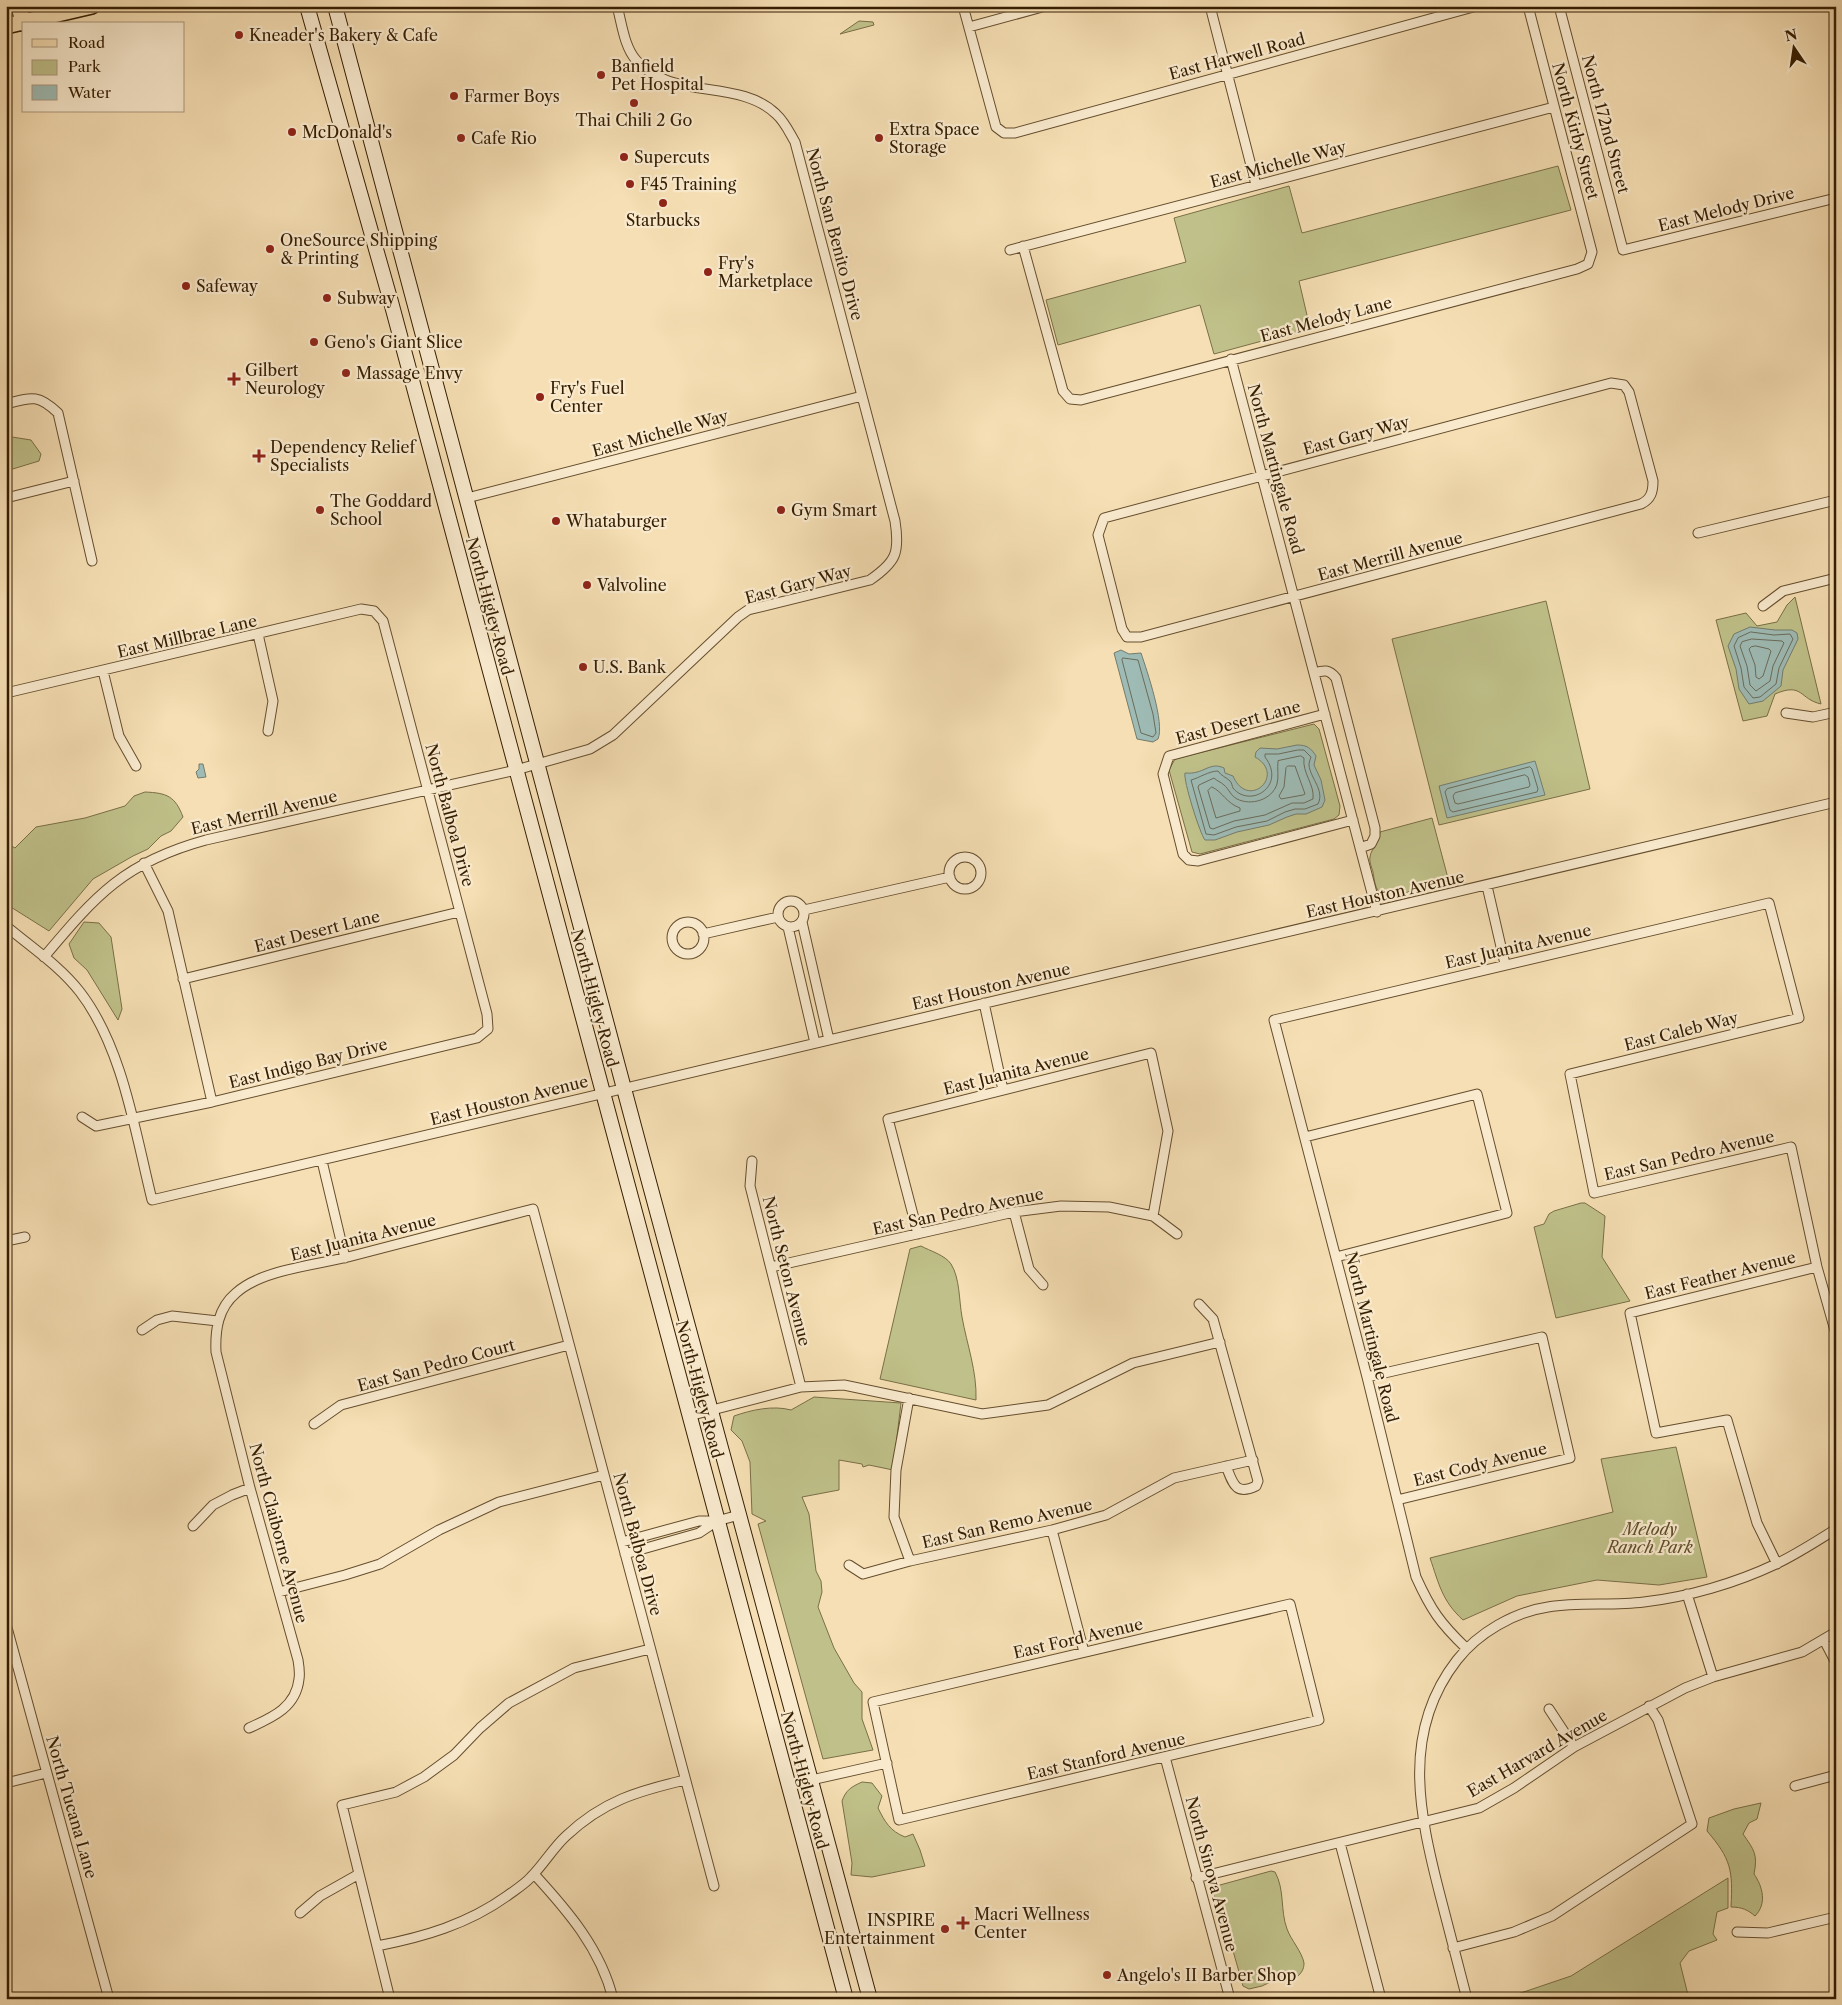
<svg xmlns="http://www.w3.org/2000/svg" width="1842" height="2005" font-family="'Libre Caslon Text',serif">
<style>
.green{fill:#c0c18a;stroke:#7a6f46}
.water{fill:#9ebbb5;stroke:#747c6d}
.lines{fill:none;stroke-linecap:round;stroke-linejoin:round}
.shore{stroke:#6a6c5b;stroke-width:1}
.stream{stroke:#747c6d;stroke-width:3}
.minor-casing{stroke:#654e2e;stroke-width:11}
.secondary-casing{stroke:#351d01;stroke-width:16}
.primary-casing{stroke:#351d01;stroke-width:18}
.minor{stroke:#f9eace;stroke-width:9}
.secondary{stroke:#f9eace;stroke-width:14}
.primary{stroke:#f6dfb4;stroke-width:15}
.poi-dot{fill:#8f2418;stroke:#f9eace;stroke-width:2}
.labels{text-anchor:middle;stroke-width:4.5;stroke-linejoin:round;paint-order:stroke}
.poi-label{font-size:16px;fill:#351d01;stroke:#f9eace;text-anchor:start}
.street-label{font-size:16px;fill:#351d01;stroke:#f9eace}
.park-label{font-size:16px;font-style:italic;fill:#5f4e2a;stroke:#f9eace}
</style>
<rect width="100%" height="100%" fill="#f6dfb4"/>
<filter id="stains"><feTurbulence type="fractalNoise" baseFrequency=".004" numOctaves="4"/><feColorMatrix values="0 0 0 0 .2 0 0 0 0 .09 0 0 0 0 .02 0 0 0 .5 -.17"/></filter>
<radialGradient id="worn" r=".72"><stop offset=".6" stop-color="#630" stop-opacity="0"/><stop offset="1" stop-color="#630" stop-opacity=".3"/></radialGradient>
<path class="green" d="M859,21L873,22L874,25L840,34Z
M1558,166L1571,210L1299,281L1310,328L1214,354L1200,305L1058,345L1046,300L1186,262L1174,218L1289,186L1302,233Z
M6,431L12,437L31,440L41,454L39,461L6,471Z
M1795,597L1821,704C1799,699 1803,682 1775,694L1767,716L1743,721L1716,620L1746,613L1757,626L1777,622L1787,605Z
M1546,601L1590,789L1439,825L1392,639Z
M1314,724L1319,729L1340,806L1339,815L1334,819L1200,854L1192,852L1169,770L1175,759Z
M145,792C167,793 175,796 183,817L171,831L161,836L148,849L133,856L93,879L49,931L6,904V843L15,848L36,827L85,818L125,806L134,796Z
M1432,818L1449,882L1392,896C1376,897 1375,885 1373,872C1372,868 1369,862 1370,857C1371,848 1379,845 1380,832Z
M84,922L99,923L111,937L122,1009L118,1020L87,970L74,958L69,944Z
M1581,1203H1585L1605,1216L1602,1257L1630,1301L1556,1318L1534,1227L1544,1224L1549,1214L1554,1211Z
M921,1246C930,1251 945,1255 951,1264C960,1278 959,1301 962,1317C967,1345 977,1371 976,1400L880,1379L910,1249Z
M814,1397L901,1403L893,1470L869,1465L863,1467L862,1464L839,1460V1490L802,1497L809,1514L816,1571L821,1581L822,1592L818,1607L834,1648L854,1683L862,1692V1719L873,1750L823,1759L758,1524L766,1521L752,1514L750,1462L742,1441L731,1430L734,1416C751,1410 773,1405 791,1410Z
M1676,1447L1707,1577L1659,1585L1597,1580L1517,1596L1463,1620C1442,1601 1439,1584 1430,1558L1613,1512L1601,1459Z
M862,1782L872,1783L882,1796L878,1808C885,1822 890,1831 905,1837L913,1834L920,1850L925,1866L872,1877L851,1875L852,1863L842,1801C846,1790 851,1787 862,1782Z
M1761,1803L1757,1819L1749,1823L1743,1834C1754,1850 1758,1854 1754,1874C1763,1887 1767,1904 1755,1916C1748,1910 1742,1907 1731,1907C1733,1870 1731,1859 1707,1831L1709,1818L1734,1809Z
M1271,1871L1275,1872C1285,1890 1280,1910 1287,1929C1291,1940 1302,1952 1304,1963C1304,1970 1301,1973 1297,1977H1281L1262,1986L1249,1989L1243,1986L1220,1905L1215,1900L1213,1888L1220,1885Z
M1728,1878V1908L1717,1912L1713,1934L1717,1940L1689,1951L1680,1963L1689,1999H1503L1571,1976Z"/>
<path class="water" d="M1750,627L1775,630H1792L1797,633L1798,639L1783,670L1781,686L1763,701L1749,704L1739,689L1736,669L1728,646L1734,634Z
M1121,650L1129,654L1141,653C1147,671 1165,723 1158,739L1153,742L1137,739L1114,653Z
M1297,745C1307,745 1311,748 1316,756L1314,765L1321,780L1325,800L1322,807L1306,814H1296L1287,817L1269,825L1237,832L1215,840H1205C1200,834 1183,780 1185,773C1204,775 1209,761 1224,768L1225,773L1233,776C1248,811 1287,775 1255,757L1256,752L1260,748L1277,749Z
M1535,761L1545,795L1447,818L1439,786Z
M199,764H203L206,777L198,778L196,772L199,769Z"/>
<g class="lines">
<path class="shore" d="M1751,632L1774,635L1790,634L1793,639L1779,668L1776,684L1760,697L1753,698L1744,687L1741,668L1734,646L1738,638Z
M1752,639L1782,641L1784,643L1773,666L1770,681L1756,691L1750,685L1747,666L1740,646L1742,642Z
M1756,646L1769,649L1771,651L1763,676L1759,679L1756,677L1755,665L1749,649L1751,647Z
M1123,658L1138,660L1153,714L1156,733L1153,737L1141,733L1122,660Z
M1298,750H1304L1311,757C1310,760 1309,762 1309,765C1310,778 1325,790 1318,804L1305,809H1295L1285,812L1267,821L1236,827L1214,835L1206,834L1191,780C1199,778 1209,771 1218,771C1221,776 1226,777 1230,781C1232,783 1232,786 1233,788C1250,809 1287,786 1265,757V754H1278Z
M1301,756L1304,758C1302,773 1315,785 1313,799L1304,803H1292L1265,815L1234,821L1213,829L1210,828L1198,787L1199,785L1214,778C1217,781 1221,782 1224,785C1229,789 1230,795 1237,799C1251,806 1272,800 1277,784C1279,776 1277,769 1278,761Z
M1288,766H1295L1305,794L1303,795L1281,799L1279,796L1284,787L1286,768Z
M1530,767L1532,769L1538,789L1537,792L1453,812L1450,810L1445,792L1447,789Z
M1525,775L1528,777L1530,785L1529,787L1458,804L1455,803L1453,796L1455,793Z
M1212,787C1223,792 1226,803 1240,808V811L1216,818L1208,791Z"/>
<path class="stream" d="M1670,1994L1673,1999"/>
<g class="minor-casing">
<path id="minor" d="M963,6L996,127L1004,133H1015L1477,6
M1210,6L1256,185
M1559,6L1623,250L1836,198
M969,27L1046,6
M1023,246L1063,391L1070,399L1081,400L1577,269L1588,264L1592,252L1528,6
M1010,250L1554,107
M1231,359L1377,912
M1611,383L1624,385L1629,392L1653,481C1653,492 1651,499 1641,504L1141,637H1127L1122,629L1098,535L1104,518Z
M6,404C32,397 38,394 58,413L92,561
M6,498L74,481
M467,498L862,396
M1698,533L1836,500
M1763,606L1783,591L1836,578
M258,634L273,701L268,731
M103,671L119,736L136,766
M1314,673C1324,670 1329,669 1336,678L1375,828V836L1371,844L1360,848
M6,693L361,609L374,611L383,621L487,1014L488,1029L477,1038L212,1102L96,1126L82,1117
M1786,713L1813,717L1836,712
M1325,714L1169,756L1163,774L1183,854L1189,860L1198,861L1353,820
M949 873a16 16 0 1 1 32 0a16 16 0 1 1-32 0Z
M144,863L168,911L212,1102
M1487,886L1505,964
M778 914a13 13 0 1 1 26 0a13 13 0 1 1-26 0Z
M804,910L950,877
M802,922L829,1040
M672 938a16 16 0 1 1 32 0a16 16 0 1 1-32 0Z
M6,926C31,947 60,966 80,992C123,1048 135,1132 152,1200L1836,802
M788,927L815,1043
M703,934L778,917
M44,957C96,895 125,862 206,840L516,770L590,749L613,735L738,617L748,610L870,580C896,562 900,553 895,521L795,142C789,132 785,122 776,114C739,78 671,101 636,60C624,46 622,24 617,6
M183,979L459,912
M984,1003L1003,1090
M1305,1137L1477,1094L1507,1213L1336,1257
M322,1161L345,1258
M752,1161L750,1186L801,1387
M1014,1212L1029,1269L1043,1285
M918,1234L888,1119L1151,1053L1168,1131L1153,1216
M6,1241L25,1237
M771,1267L1014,1212L1061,1206L1109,1207L1153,1216L1177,1234
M1199,1304L1213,1319L1258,1481L1256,1486C1235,1496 1233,1483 1226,1466
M142,1330L157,1320L172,1316L218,1321
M1367,1377L1542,1337L1570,1458L1397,1500
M909,1398L896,1470L894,1517L910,1561
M689,1416L801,1387L844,1385L982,1414L1048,1405L1133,1363L1220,1342
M314,1424L341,1405L569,1345
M193,1526L213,1505L232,1495L250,1488
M1052,1530L1084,1652
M622,1542L699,1521H717L739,1515
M625,1554L699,1533L717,1521
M1777,1564L1757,1523L1727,1420L1656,1433L1630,1313L1817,1267
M849,1565L863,1574L910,1561L1052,1530L1106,1515L1174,1478L1253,1460
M279,1592L345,1575L380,1564L439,1530L499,1502L604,1475
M1687,1594L1713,1677
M1290,1604L1319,1720L899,1820L873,1702Z
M6,1624L109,1999
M1824,1640L1836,1663
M1466,1648C1440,1623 1431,1610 1416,1577L1367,1377L1274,1020L1769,903L1799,1018L1570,1074L1594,1193L1791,1147L1817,1267L1836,1334
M1549,1709L1574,1747
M249,1728C271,1718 296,1708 299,1679C300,1673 299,1666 298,1660L250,1488L216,1352C215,1330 218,1308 236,1293C261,1270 315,1265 348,1257C410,1241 471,1225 533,1209L714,1886
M1165,1757L1230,1999
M6,1783L46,1773
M789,1785L887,1763
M1795,1786L1836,1775
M1340,1843L1381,1999
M534,1874C567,1910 601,1949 613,1999
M1196,1878L1479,1808L1514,1788L1574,1747L1685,1688L1713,1677L1802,1652L1836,1632
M300,1913L320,1896L359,1874
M1737,1932L1768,1933L1836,1917
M377,1946C424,1937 468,1924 507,1896C515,1890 525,1884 531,1877C544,1864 553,1848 566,1836C603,1801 638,1791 685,1780
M1453,1948L1514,1932L1552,1916L1692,1824L1658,1720L1649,1706
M390,1999L342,1805L396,1792L424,1777L454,1755L480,1728L509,1703L574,1668L650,1649
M1467,1999C1458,1964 1449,1929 1440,1895C1419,1813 1401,1732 1457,1660C1478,1633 1514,1612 1548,1607C1580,1602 1612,1606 1644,1602C1688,1597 1736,1583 1776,1564C1797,1554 1817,1541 1836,1529"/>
</g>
<g class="secondary-casing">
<path id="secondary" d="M307,6L391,302L846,1999
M335,6L642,1156L870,1999"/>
</g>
<g class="primary-casing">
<path id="primary" d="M19,6L23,23
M6,26L92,6"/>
</g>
<use href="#minor" class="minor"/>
<use href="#secondary" class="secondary"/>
<use href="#primary" class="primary"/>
</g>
<g class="poi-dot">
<circle cx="239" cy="35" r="5"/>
<circle cx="601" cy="75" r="5"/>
<circle cx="454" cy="96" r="5"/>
<circle cx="634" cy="103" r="5"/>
<circle cx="292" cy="132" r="5"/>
<circle cx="461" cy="138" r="5"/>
<circle cx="879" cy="138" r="5"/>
<circle cx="624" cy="157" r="5"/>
<circle cx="630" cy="184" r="5"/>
<circle cx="663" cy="203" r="5"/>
<circle cx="270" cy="249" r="5"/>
<circle cx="708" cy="272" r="5"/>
<circle cx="186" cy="286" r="5"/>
<circle cx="327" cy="298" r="5"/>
<circle cx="314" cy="342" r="5"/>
<circle cx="346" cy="373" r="5"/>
<path d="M231.5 371.5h5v5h5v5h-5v5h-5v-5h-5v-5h5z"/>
<circle cx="540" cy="397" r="5"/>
<path d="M256.5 448.5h5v5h5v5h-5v5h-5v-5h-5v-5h5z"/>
<circle cx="320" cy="510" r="5"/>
<circle cx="781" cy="510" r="5"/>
<circle cx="556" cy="521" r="5"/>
<circle cx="587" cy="585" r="5"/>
<circle cx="583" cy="667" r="5"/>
<path d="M960.5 1915.5h5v5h5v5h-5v5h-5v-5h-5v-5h5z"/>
<circle cx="945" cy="1929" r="5"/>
<circle cx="1107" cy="1975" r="5"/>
</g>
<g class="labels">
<g class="poi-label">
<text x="249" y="41">Kneader's Bakery &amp; Cafe</text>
<text x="611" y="72">Banfield<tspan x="611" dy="18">Pet Hospital</tspan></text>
<text x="464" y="102">Farmer Boys</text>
<text x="634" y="126" text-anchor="middle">Thai Chili 2 Go</text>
<text x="889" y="135">Extra Space<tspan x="889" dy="18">Storage</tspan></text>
<text x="302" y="138">McDonald's</text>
<text x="471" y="144">Cafe Rio</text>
<text x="634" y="163">Supercuts</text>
<text x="640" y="190">F45 Training</text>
<text x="663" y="226" text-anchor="middle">Starbucks</text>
<text x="280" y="246">OneSource Shipping<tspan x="280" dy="18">&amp; Printing</tspan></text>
<text x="718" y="269">Fry's<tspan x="718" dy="18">Marketplace</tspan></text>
<text x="196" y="292">Safeway</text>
<text x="337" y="304">Subway</text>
<text x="324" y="348">Geno's Giant Slice</text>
<text x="245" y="376">Gilbert<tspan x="245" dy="18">Neurology</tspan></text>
<text x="356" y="379">Massage Envy</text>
<text x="550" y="394">Fry's Fuel<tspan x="550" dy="18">Center</tspan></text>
<text x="270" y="453">Dependency Relief<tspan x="270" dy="18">Specialists</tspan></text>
<text x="330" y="507">The Goddard<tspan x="330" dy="18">School</tspan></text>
<text x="791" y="516">Gym Smart</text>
<text x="566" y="527">Whataburger</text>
<text x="597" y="591">Valvoline</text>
<text x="593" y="673">U.S. Bank</text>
<text x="974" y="1920">Macri Wellness<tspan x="974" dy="18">Center</tspan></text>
<text x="935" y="1926" text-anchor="end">INSPIRE<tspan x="935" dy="18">Entertainment</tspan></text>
<text x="1117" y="1981">Angelo's II Barber Shop</text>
</g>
<g class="street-label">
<text transform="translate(1237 56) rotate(-15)" y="6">East Harwell Road</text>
<text transform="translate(1606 124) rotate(75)" y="6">North 172nd Street</text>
<text transform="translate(1576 131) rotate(75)" y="6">North Kirby Street</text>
<text transform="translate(1278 164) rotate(-15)" y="6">East Michelle Way</text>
<text transform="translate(1726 209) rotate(-14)" y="6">East Melody Drive</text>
<text transform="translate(835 234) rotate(75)" y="6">North San Benito Drive</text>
<text transform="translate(1326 319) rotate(-15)" y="6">East Melody Lane</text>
<text transform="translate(660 433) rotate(-15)" y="6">East Michelle Way</text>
<text transform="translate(1356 435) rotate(-15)" y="6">East Gary Way</text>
<text transform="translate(1276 469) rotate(75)" y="6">North Martingale Road</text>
<text transform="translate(1390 556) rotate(-15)" y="6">East Merrill Avenue</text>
<text transform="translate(798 584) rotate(-15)" y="6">East Gary Way</text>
<text transform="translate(490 606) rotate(75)" y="6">North Higley Road</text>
<text transform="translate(187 636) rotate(-13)" y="6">East Millbrae Lane</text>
<text transform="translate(1238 722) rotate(-15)" y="6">East Desert Lane</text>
<text transform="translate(264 812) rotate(-13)" y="6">East Merrill Avenue</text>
<text transform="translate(450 815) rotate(75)" y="6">North Balboa Drive</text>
<text transform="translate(1385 894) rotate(-13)" y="6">East Houston Avenue</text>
<text transform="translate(317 931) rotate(-14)" y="6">East Desert Lane</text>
<text transform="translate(1518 946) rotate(-13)" y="6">East Juanita Avenue</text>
<text transform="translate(991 986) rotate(-13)" y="6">East Houston Avenue</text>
<text transform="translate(595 998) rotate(75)" y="6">North Higley Road</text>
<text transform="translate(1681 1031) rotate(-14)" y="6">East Caleb Way</text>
<text transform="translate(308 1063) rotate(-14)" y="6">East Indigo Bay Drive</text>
<text transform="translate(1016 1071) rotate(-14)" y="6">East Juanita Avenue</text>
<text transform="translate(509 1100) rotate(-14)" y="6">East Houston Avenue</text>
<text transform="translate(1689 1155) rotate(-13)" y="6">East San Pedro Avenue</text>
<text transform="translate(958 1211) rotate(-12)" y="6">East San Pedro Avenue</text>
<text transform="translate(363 1237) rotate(-14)" y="6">East Juanita Avenue</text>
<text transform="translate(787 1271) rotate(76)" y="6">North Seton Avenue</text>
<text transform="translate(1720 1275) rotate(-14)" y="6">East Feather Avenue</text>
<text transform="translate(1372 1337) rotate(76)" y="6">North Martingale Road</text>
<text transform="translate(436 1365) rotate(-15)" y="6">East San Pedro Court</text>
<text transform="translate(700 1389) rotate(75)" y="6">North Higley Road</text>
<text transform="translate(1480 1464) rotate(-14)" y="6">East Cody Avenue</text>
<text transform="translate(1007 1523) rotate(-13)" y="6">East San Remo Avenue</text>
<text transform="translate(279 1533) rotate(75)" y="6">North Claiborne Avenue</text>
<text transform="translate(638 1544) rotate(75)" y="6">North Balboa Drive</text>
<text transform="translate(1078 1638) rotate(-13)" y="6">East Ford Avenue</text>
<text transform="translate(1537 1753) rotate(-30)" y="6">East Harvard Avenue</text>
<text transform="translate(1106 1756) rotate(-13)" y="6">East Stanford Avenue</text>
<text transform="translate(805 1780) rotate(75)" y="6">North Higley Road</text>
<text transform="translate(72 1807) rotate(74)" y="6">North Tucana Lane</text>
<text transform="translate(1212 1874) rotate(75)" y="6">North Sinova Avenue</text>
</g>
<g class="park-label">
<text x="1650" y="1535">Melody<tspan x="1650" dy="18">Ranch Park</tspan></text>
</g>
</g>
<rect width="1842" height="2005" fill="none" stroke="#f6dfb4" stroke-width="25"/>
<rect x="8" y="8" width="1827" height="1990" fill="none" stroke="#351d01" stroke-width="2.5"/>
<rect x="12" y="12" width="1817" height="1980" fill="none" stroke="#351d01"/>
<rect x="22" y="22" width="162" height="90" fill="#f9eace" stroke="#ab987c"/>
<rect x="32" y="39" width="25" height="8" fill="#f6dfb4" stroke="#ab987c"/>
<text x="68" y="48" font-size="15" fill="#351d01">Road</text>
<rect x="32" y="60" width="25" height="15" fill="#c0c18a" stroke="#ab987c"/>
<text x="68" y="72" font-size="15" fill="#351d01">Park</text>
<rect x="32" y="85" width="25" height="15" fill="#9ebbb5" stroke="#ab987c"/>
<text x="68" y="98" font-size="15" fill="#351d01">Water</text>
<g transform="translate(1794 48) rotate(347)" stroke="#f9eace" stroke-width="4" paint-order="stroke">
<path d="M0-4L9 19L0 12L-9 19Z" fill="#351d01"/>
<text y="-8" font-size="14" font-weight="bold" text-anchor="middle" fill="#351d01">N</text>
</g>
<rect width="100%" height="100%" filter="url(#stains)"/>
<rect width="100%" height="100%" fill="url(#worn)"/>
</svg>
